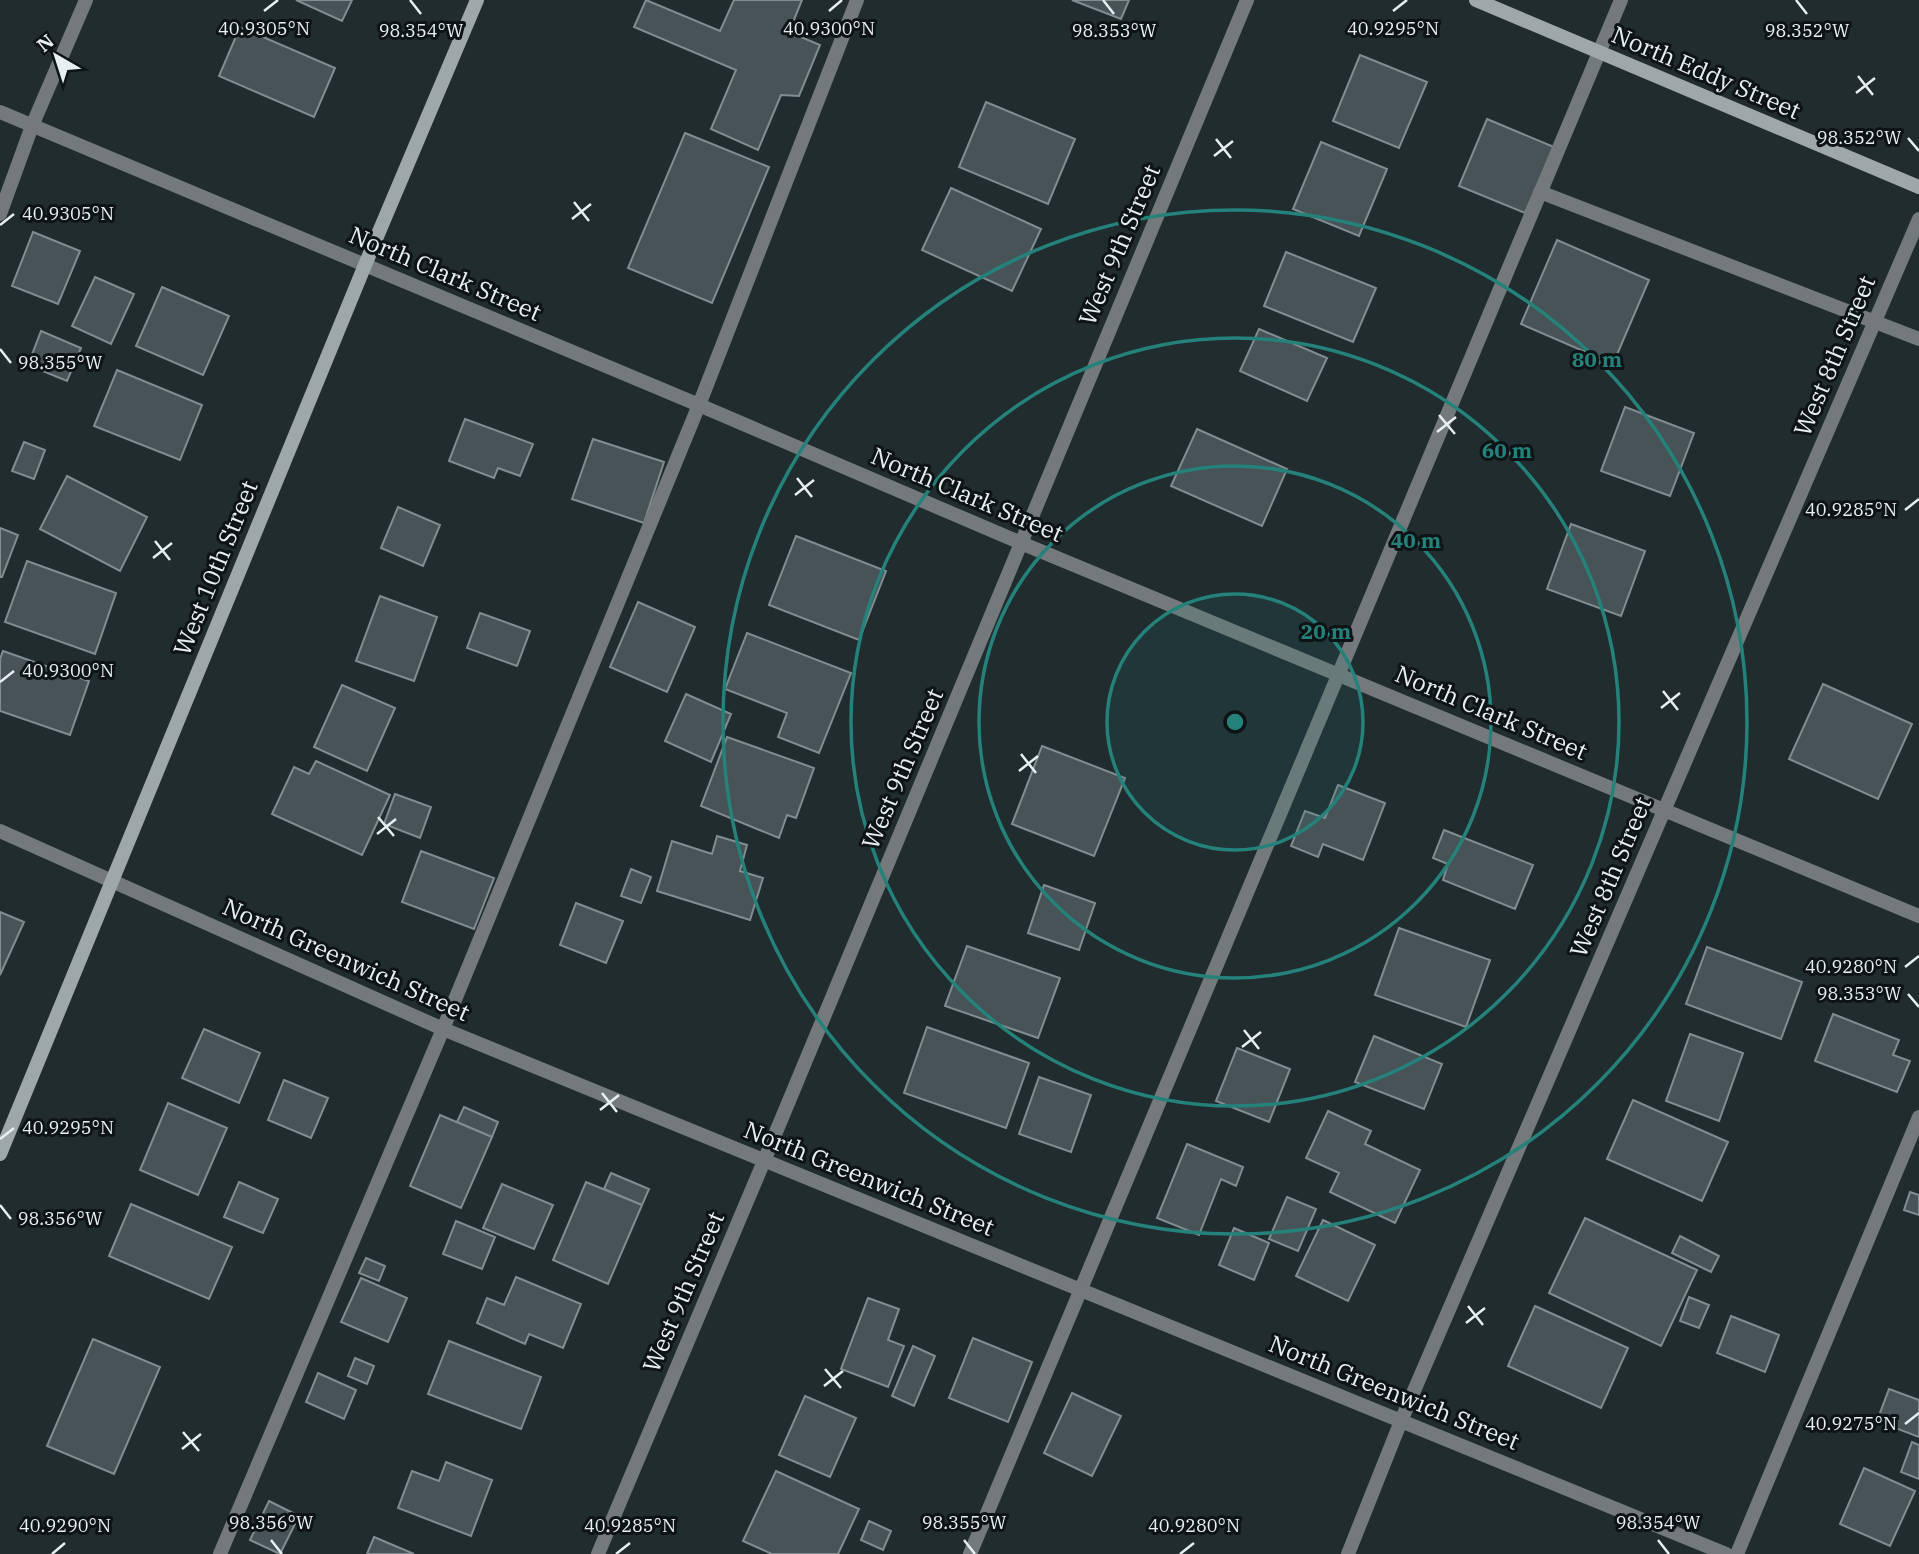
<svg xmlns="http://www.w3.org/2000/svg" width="1919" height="1554" font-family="'IBM Plex Serif',serif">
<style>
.building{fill:#475356;stroke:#818d91;stroke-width:2}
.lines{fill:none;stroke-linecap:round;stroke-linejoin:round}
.lane{stroke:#74797b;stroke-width:14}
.street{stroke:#74797b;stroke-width:14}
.secondary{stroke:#9ea7a9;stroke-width:14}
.ticks{fill:none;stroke:#e8eff1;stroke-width:2.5}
.ring{fill:none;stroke:#25827b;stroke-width:3.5}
.labels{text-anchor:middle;stroke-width:6;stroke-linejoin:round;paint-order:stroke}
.street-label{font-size:24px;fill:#e8eff1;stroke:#0e1315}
.ticks-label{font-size:18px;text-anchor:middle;fill:#e8eff1;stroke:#0e1315;stroke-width:6;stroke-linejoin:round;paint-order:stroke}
.centre{fill:#25827b;stroke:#0e1315;stroke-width:3.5}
.ring-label{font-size:21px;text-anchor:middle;font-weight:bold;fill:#25827b;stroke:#0e1315;stroke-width:6;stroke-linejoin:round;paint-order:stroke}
</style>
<rect width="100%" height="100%" fill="#212c2f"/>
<path class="building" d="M296,0H352L342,21Z
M646,0L720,31L734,0H802L789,32L820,45L799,96L781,95L758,150L711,129L736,70L634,27Z
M1072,0H1129L1121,19Z
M240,27L335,68L314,117L219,76Z
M1360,55L1427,82L1399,148L1333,121Z
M986,102L1075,139L1048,204L959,167Z
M1487,119L1554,147L1525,213L1459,186Z
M685,133L769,167L712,303L628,268Z
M1321,142L1387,169L1359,236L1293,209Z
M951,188L1041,229L1012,291L922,250Z
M33,232L80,251L58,304L12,286Z
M1557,240L1649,280L1613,364L1521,324Z
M1286,252L1376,288L1353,342L1264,306Z
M95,277L134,294L111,344L72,326Z
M162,287L229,316L203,375L136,346Z
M1259,329L1327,358L1307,401L1240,371Z
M41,331L81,348L67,381L28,365Z
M117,370L202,405L180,460L94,426Z
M1625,407L1694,433L1670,496L1601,471Z
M465,419L533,444L520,476L498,468L494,478L449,461Z
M1197,429L1287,469L1262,526L1171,486Z
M593,439L664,462L644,523L572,499Z
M24,442L45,450L34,479L12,471Z
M67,476L147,517L120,571L40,529Z
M398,507L440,525L423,566L381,548Z
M1571,524L1645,551L1621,616L1547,589Z
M0,528L18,535L2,577H0Z
M796,536L886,571L859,640L769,605Z
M27,561L116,593L95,654L5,622Z
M380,596L437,617L414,681L356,661Z
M638,602L695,627L667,692L610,667Z
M480,613L530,631L517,666L467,648Z
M747,633L851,673L819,753L778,737L787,713L725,689Z
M3,651L89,681L70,735L0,711V659Z
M1823,684L1912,724L1878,799L1789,759Z
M342,685L395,708L367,771L314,747Z
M686,694L731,714L711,762L665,741Z
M727,737L814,768L796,818L787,815L779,838L701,806Z
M1042,746L1125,778L1094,856L1012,824Z
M316,761L390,795L362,855L272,814L294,767L309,774Z
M1338,785L1385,803L1363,860L1323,844L1318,857L1291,846L1305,811L1325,818Z
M395,794L431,807L420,838L384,824Z
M1444,830L1533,865L1515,909L1443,880L1448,864L1433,858Z
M717,836L747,845L740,871L763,878L750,920L657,891L672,841L712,854Z
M421,851L494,878L474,929L402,902Z
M631,869L651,877L641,903L621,896Z
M1044,885L1095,903L1079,950L1028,933Z
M576,903L623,921L606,963L560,945Z
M0,912L24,922L0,975Z
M1399,928L1490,960L1466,1027L1375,995Z
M967,946L1060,978L1038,1038L945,1006Z
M1707,947L1802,982L1781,1039L1686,1004Z
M1833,1014L1899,1040L1893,1055L1910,1061L1897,1092L1815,1061Z
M927,1027L1029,1063L1006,1128L904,1093Z
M204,1029L260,1053L239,1103L182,1078Z
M1690,1034L1743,1053L1719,1121L1666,1101Z
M1374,1036L1442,1064L1424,1109L1355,1082Z
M1237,1048L1290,1069L1269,1122L1216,1101Z
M1039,1077L1091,1095L1071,1152L1019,1134Z
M284,1080L328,1098L311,1138L268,1120Z
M1633,1100L1728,1142L1702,1201L1607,1159Z
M168,1103L227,1128L198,1195L140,1170Z
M464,1107L498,1122L492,1137L457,1122Z
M1328,1111L1371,1131L1365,1144L1420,1170L1395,1223L1330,1192L1339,1173L1306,1158Z
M440,1115L492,1137L461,1208L410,1186Z
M1187,1144L1243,1167L1236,1186L1221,1179L1199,1235L1157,1218Z
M611,1173L649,1189L642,1205L604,1189Z
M239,1182L278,1199L263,1233L224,1217Z
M586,1182L642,1205L608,1284L553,1260Z
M502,1184L553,1205L534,1249L483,1228Z
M1910,1192L1919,1195V1215L1904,1210Z
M1287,1197L1316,1209L1298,1251L1269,1239Z
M131,1204L232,1247L209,1299L109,1256Z
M1585,1218L1697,1270L1661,1346L1549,1293Z
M1323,1220L1375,1245L1348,1301L1296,1276Z
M456,1221L495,1237L482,1269L443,1254Z
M1234,1228L1269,1243L1254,1280L1219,1265Z
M1680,1236L1719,1256L1711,1272L1672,1253Z
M366,1258L385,1266L379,1281L359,1273Z
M516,1277L581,1304L563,1348L529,1334L525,1344L477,1323L487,1298L504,1305Z
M361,1278L407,1298L388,1342L341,1322Z
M1689,1297L1709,1305L1699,1328L1680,1321Z
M868,1298L899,1309L888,1340L904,1346L888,1387L841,1369Z
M1535,1306L1628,1348L1601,1408L1508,1366Z
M1731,1316L1779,1335L1765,1372L1717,1353Z
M973,1338L1032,1362L1008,1422L949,1398Z
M93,1339L160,1367L114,1474L47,1446Z
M449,1341L541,1377L521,1429L428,1394Z
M913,1346L935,1356L914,1406L892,1396Z
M355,1358L374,1366L367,1384L348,1376Z
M318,1373L356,1390L344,1419L306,1402Z
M1889,1389L1919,1400V1437L1877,1421Z
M1072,1393L1121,1416L1092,1476L1044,1453Z
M805,1396L856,1418L830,1477L779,1455Z
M1912,1442L1919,1445V1479L1901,1472Z
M446,1462L492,1480L471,1536L398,1508L412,1471L439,1481Z
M1864,1468L1915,1491L1890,1546L1840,1524Z
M776,1471L859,1509L838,1554H772L743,1541Z
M269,1501L299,1516L280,1554L250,1540Z
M869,1521L891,1531L883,1550L861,1540Z
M374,1537L414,1554H367Z"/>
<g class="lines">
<path class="lane" d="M1540,192L1919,339
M0,214L32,126L86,0
M220,1554L443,1029L699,405L857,0
M970,1554L1621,0
M1737,1554L1919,1117"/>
<path class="street" d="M0,112L699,405L1021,543L1919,916
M0,831L443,1029L1726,1554
M598,1554L764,1161L1247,0
M1348,1554L1401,1421L1919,219"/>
<path class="secondary" d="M1476,0L1919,187
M0,1154L365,265L477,0"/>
</g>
<path class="ticks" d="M410,0L421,14M1103,0L1114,14M1796,0L1807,14M264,11L278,0M829,11L842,0M1393,11L1407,0M1858,76L1873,95M1856,93L1875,78M1908,138L1919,151M1216,139L1231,158M1214,156L1233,141M574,202L589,221M572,219L591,204M0,225L14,214M0,349L11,363M1439,415L1455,434M1437,432L1456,417M797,478L812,497M795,495L814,480M1905,510L1919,499M155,541L170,560M153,558L172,543M0,682L14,671M1663,691L1678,710M1661,708L1680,693M1021,754L1036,773M1019,771L1038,756M378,817L394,836M377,834L396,819M1905,967L1919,956M1908,994L1919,1007M1244,1030L1259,1049M1242,1047L1261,1032M602,1093L617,1112M600,1110L619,1095M0,1139L14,1128M0,1205L11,1219M1468,1306L1483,1325M1466,1323L1485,1308M825,1369L841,1388M824,1386L843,1371M1905,1424L1919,1413M183,1432L199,1451M182,1449L201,1434M271,1540L282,1554M964,1540L975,1554M1658,1540L1669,1554M52,1554L65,1543M616,1554L630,1543M1180,1554L1194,1543"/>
<circle cx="1235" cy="722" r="128" fill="#25827b" fill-opacity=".12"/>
<g class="ring">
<circle cx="1235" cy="722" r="128"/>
<circle cx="1235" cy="722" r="256"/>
<circle cx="1235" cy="722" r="384"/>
<circle cx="1235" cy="722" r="512"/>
</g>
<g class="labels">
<g class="street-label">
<text transform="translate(1706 73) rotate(23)" y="8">North Eddy Street</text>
<text transform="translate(1120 245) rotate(-67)" y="8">West 9th Street</text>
<text transform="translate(445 274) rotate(23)" y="8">North Clark Street</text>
<text transform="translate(1835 356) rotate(-67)" y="8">West 8th Street</text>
<text transform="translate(967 495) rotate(23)" y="8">North Clark Street</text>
<text transform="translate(216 568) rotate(-68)" y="8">West 10th Street</text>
<text transform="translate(1491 713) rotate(23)" y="8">North Clark Street</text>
<text transform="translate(903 769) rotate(-67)" y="8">West 9th Street</text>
<text transform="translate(1611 877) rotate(-67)" y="8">West 8th Street</text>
<text transform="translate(346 960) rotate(24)" y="8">North Greenwich Street</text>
<text transform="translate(869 1179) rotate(22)" y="8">North Greenwich Street</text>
<text transform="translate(684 1292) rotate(-67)" y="8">West 9th Street</text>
<text transform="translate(1394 1393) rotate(22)" y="8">North Greenwich Street</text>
</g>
</g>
<g class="ticks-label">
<text x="264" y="35">40.9305°N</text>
<text x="829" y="35">40.9300°N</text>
<text x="1393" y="35">40.9295°N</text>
<text x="421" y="37">98.354°W</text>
<text x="1114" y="37">98.353°W</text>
<text x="1807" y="37">98.352°W</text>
<text x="1859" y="144">98.352°W</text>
<text x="68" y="220">40.9305°N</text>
<text x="60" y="369">98.355°W</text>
<text x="1851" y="516">40.9285°N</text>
<text x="68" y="677">40.9300°N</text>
<text x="1851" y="973">40.9280°N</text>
<text x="1859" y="1000">98.353°W</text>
<text x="68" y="1134">40.9295°N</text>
<text x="60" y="1225">98.356°W</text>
<text x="1851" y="1430">40.9275°N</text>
<text x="271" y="1529">98.356°W</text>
<text x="964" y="1529">98.355°W</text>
<text x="1658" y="1529">98.354°W</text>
<text x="65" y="1532">40.9290°N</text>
<text x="630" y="1532">40.9285°N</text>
<text x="1194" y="1532">40.9280°N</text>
</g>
<circle cx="1235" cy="722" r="10" class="centre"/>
<g class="ring-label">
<text x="1597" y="367">80 m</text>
<text x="1507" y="458">60 m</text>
<text x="1416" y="548">40 m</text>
<text x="1326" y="639">20 m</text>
</g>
<g transform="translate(56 56) rotate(321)" stroke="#0e1315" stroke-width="5" paint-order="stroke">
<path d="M0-5L12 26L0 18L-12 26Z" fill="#e8eff1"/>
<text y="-10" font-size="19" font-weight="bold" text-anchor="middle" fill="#e8eff1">N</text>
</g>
</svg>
